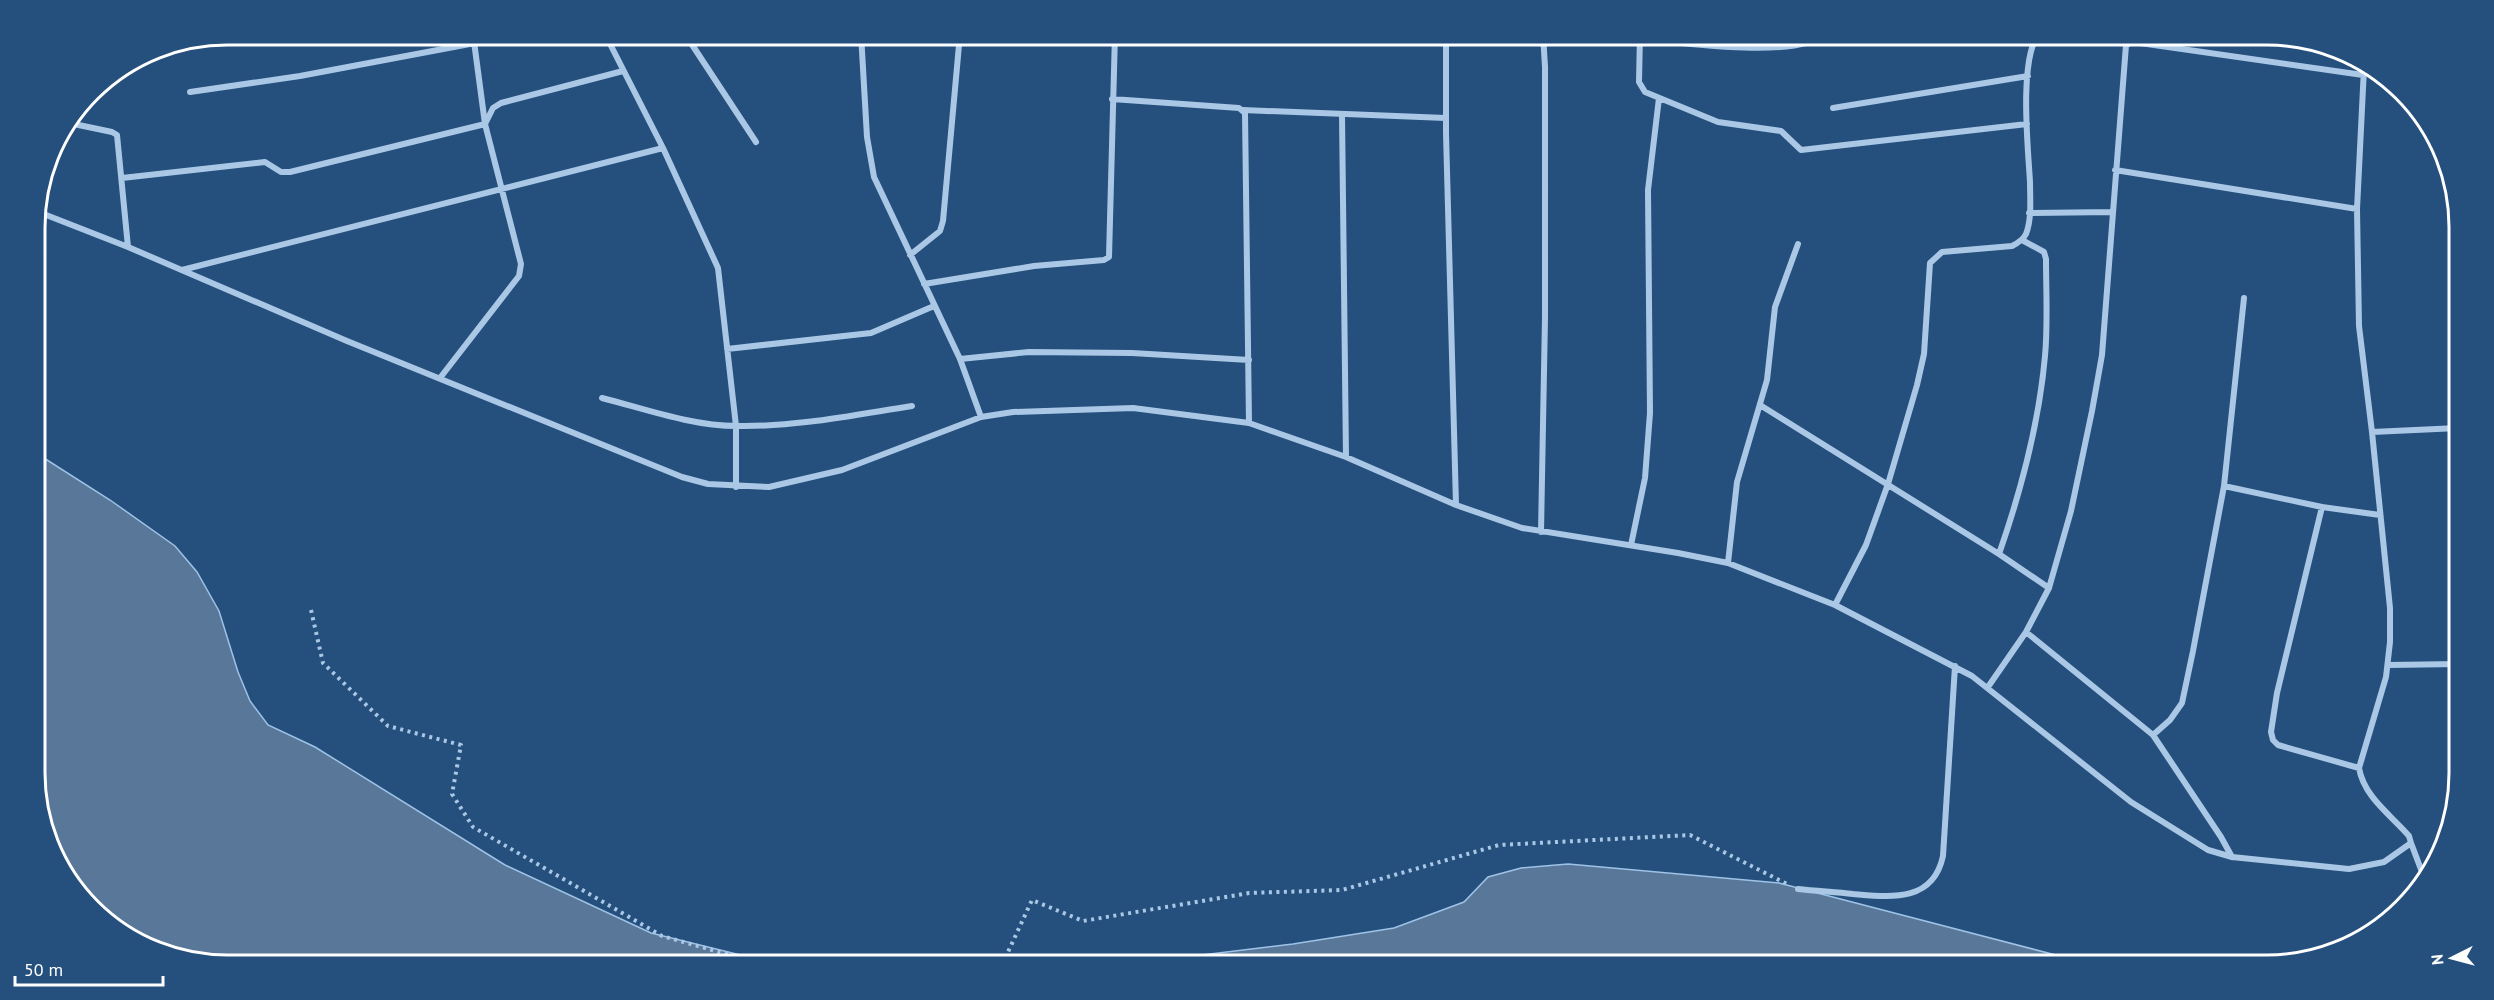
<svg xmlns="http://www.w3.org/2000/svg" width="2494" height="1000" font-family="'PT Sans',sans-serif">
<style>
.water{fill:#597798;stroke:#9ec3e6;stroke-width:1.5}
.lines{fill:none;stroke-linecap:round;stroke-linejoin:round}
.path{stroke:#aac8e5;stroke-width:4;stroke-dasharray:3 4.5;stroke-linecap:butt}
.minor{stroke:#aac8e5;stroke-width:6}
.rim{fill:none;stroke:#fff;stroke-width:3}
</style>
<rect width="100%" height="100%" fill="#25507d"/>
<path class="water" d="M36,453L110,500L175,546L197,572L219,611L238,672L250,701L268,725L315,747L505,865L651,933L781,965H227L165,955L82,900L38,810Z
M1568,864L1779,883L2094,965H1119L1293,944L1394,928L1464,902L1488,877L1521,868Z"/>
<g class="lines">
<path class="path" d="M311,610L323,663L388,726L461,745L452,794L473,827L662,936L766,965
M1002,965L1032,900L1083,921L1249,893L1342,890L1499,845L1690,835L1789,885"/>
<path class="minor" d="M605,34L663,148L718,268L736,426V487
M685,34L756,142
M861,34L867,137L874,177L960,359L981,417
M1446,34V133L1456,505
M1640,34L1639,82L1645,92L1718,122L1781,131L1801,150L2027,124
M2124,34L2126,45
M1640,38C1674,42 1800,60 1823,34
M190,92L300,76L475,43
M1112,99L1239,108L1245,113L1249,423
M1833,108L2028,76
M1243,110L1446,118
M1342,114L1346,457
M69,123L112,132L117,135L128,247
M2115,170L2357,209
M122,178L265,162L281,172H290L485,124L493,108L501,103L623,71
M36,211L128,247L347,341L682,477L708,484L769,487L842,470L981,417L1013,412L1133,408L1249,423L1346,457L1456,505L1522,528L1678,553L1728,563L1835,605L1972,676L2131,802L2208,850L2232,857L2349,869L2384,862L2411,843L2409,836C2391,815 2364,797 2359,768L2386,677L2390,642V608L2372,432L2359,326L2357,209L2364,68
M2029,213L2112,212
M910,255L940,231L943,221L960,34
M182,270L663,148
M924,284L1034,266L1104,260L1109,257L1115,34
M727,349L871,333L934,306
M960,359L1029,352L1132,353L1249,360
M440,378L519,276L521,264L485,124L473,34
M602,398C645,409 692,426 737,426C796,427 854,415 912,406
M1760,405L1999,554L2049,588
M2372,432L2458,428
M2224,486L2322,507L2380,515
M2322,507L2277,693L2271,732L2273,740L2278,745L2359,768
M1541,532L1545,317V67L1543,34
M1631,545L1645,478L1650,413L1648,190L1659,98
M1999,554C2021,491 2039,423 2045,356C2048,325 2046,291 2046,259L2044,252L2022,240
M1728,563L1737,482L1767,380L1775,307L1798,244
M1835,605L1866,545L1888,484L1917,385L1924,354L1930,263L1942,252L2012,246C2018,243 2023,240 2026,234C2032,219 2030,198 2030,182C2028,147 2019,63 2038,34
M2026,632L2153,735L2221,837L2232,857
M2388,665L2459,664
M1988,687L2026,632L2049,588L2071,511L2092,411L2102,355L2126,45L2133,42L2363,75
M2153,735L2170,720L2182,703L2193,651L2224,486L2244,298
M2411,843L2425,880
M1798,889C1816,891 1834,892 1853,894C1890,897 1933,903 1943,856L1955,666"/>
</g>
<path d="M0 0H2494V1000H0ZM227 45H2267A182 182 0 0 1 2449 227V773A182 182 0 0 1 2267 955H227A182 182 0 0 1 45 773V227A182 182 0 0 1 227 45Z" fill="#25507d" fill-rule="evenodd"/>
<path class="rim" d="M227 45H2267A182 182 0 0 1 2449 227V773A182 182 0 0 1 2267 955H227A182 182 0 0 1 45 773V227A182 182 0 0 1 227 45Z"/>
<g transform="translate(2452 958) rotate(264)" stroke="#25507d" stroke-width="4.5" paint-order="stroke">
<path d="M0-4.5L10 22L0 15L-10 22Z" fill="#ffffff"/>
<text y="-9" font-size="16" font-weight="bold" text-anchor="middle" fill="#ffffff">N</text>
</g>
<path d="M15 976v9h148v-9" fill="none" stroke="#ffffff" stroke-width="3"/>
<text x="24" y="976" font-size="18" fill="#ffffff" stroke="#25507d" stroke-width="4.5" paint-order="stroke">50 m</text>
</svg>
